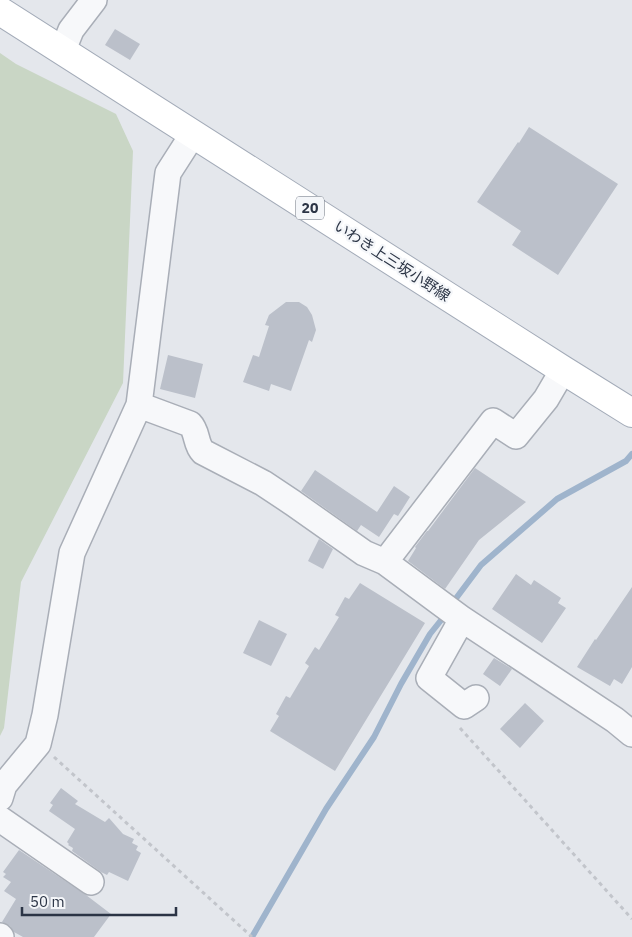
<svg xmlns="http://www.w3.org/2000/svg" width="632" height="937" font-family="'IBM Plex Sans','Noto Sans JP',sans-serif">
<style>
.green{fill:#c9d6c5}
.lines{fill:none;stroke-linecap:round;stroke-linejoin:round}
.stream{stroke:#9fb4cc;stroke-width:6}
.building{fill:#bbc0ca}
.minor-casing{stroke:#a9aeb7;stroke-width:28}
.major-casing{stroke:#a3abb8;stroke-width:30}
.path{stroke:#c2c5cb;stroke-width:3;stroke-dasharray:4 4;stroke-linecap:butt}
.minor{stroke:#f7f8fa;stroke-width:25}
.major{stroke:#fff;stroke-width:28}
.labels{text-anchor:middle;stroke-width:4.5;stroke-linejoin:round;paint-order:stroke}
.shield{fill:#f4f6f9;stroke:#676e7b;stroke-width:1}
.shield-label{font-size:14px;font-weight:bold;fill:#2b3445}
.street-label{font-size:15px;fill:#2b3445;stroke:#f4f6f9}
</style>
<rect width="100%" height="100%" fill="#e4e7ec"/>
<path class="green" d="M0,53L16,64L116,114L133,151L123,383L21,582L4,728L0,736Z"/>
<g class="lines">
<path class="stream" d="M451,605L481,565L557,499L626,461L632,454
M252,937L326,809L374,737L401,684L430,634L446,614"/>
</g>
<path class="building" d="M115,29L140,44L130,60L105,45Z
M529,127L618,184L558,275L512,245L521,231L477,202L518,142L519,143Z
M286,302H299L307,307L312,315L316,330L312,342L309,340L291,391L271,384L269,391L243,382L253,355L259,357L269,326L265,325L269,315Z
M168,355L203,364L195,398L160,389Z
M475,468L526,502L479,540L445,589L408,561L416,548L415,547L427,531H428Z
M315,470L377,512L394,486L410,497L398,516L394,514L379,537L361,525L357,531L301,491Z
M319,539L333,549L323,569L308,561Z
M516,574L531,585L534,580L561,598L558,603L566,608L542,643L492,609Z
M360,583L425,623L335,771L270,731L279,716L276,714L286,696L290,698L309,666L305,663L315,647L319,650L339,617L335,615L345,597L349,599Z
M632,587V667L622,684L614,679L610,686L577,667L595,639L596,640Z
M259,620L287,634L271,666L243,653Z
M494,658L512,669L500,686L483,674Z
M525,703L544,721L520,748L500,729Z
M61,788L78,801L75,804L105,822L109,818L123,834L134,839L132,843L138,846L136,850L141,853L128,881L109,872L107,875L101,872L72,851L73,848L68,845L69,844L67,842L75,829L49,811L53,805L50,803Z
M19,850L86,895L111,914L94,937H23L14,932L10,926L2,922L16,899L4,891L11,882L3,877L6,874L3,872Z"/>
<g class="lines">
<g class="minor-casing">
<path id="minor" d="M63,50L71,30L94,0
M139,405L190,424C198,432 195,444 203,452L263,483L293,503L364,553L385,562L462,619L615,720L632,734
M385,562L493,421L516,436L546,399L563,370
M462,619L429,678L464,706L476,698
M0,798L4,785L38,744L45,715L72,553L139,405L168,173L193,134
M0,819L91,882
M0,936L1,937"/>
</g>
<g class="major-casing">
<path id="major" d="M0,11L563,370L632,413"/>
</g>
<path class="path" d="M460,728L632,919
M54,757L252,937"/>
<use href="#minor" class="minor"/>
<use href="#major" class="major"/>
</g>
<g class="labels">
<rect class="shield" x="296" y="196.5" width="28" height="23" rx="4"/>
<g class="shield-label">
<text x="310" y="213">20</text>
</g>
<g class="street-label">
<text transform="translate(392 261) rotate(33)" y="5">いわき上三坂小野線</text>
</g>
</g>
<path d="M22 907v8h154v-8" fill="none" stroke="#2b3445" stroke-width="2.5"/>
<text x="30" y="907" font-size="15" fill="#2b3445" stroke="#f4f6f9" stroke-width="4" paint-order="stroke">50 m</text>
</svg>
